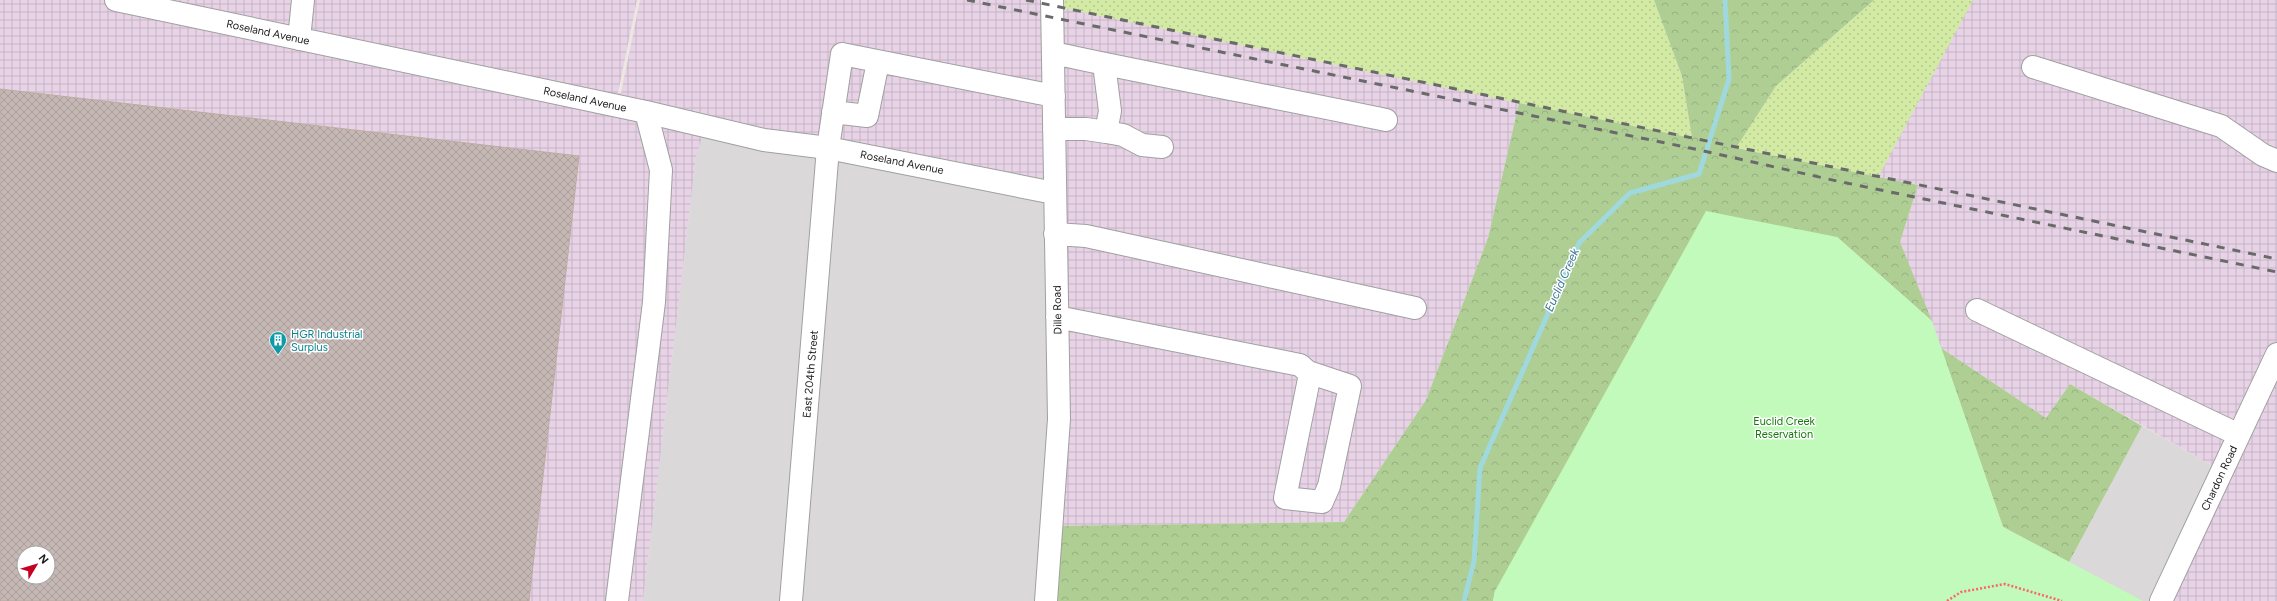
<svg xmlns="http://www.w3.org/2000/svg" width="2277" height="601" font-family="Figtree,sans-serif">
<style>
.residential{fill:#dad8d9}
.industrial{fill:url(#industrial-grid);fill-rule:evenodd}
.grass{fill:url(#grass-dots)}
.forest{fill:url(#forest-crowns)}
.park{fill:#c1fabb}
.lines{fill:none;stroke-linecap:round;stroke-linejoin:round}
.stream{stroke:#9fd9dd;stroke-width:5}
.building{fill:url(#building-cross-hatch);stroke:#bfaba3;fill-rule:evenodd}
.minor-casing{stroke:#a0a0a0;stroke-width:24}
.path{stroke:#fd626d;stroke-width:2.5;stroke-dasharray:2 2;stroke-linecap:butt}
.minor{stroke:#fff;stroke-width:22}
.rail{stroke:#6a6a6a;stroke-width:3;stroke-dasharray:8 8;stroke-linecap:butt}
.labels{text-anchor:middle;stroke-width:3;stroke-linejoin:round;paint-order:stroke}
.street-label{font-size:11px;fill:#1c1c1c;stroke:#fff}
.culture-label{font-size:11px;fill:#0d838f;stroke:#fff;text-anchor:start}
.park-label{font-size:11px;fill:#127b08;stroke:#fff}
.water-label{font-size:12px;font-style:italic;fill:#3f7996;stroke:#fff}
</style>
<defs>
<pattern id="industrial-grid" width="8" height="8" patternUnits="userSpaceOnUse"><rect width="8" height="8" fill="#e7d2e6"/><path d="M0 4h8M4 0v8" fill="none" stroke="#c6b4c5"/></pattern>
<pattern id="grass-dots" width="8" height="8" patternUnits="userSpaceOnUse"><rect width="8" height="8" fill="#d2eaa4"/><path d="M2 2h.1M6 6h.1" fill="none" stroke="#b4c88d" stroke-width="1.8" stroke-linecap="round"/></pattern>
<pattern id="forest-crowns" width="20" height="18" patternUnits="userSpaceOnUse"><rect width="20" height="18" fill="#afce94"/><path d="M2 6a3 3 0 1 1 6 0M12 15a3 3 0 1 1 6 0" fill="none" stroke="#96b07f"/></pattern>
<pattern id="building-cross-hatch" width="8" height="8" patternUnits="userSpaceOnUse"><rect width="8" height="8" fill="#c5b8b4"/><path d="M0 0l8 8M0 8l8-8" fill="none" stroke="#a99e9a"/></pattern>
</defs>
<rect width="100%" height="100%" fill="#ede7e1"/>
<path class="residential" d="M704,126L1054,193L1046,601H643L696,157Z
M2142,426L2222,471L2161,601H2142L2069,562Z"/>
<path class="industrial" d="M0,0H637L618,93H621L640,0H1052L1053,6L1519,103L1488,238L1426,400L1344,522L1051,526L1054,193L705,127L696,157L643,601H0ZM24,553H48V577H24Z
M1972,0H2277V601H2161L2222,471L2070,384L2046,418L1941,348L1900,242L1918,185L1878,177Z"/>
<path class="grass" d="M1052,0H1654L1682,76L1692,139L1053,6Z
M1874,0H1973L1878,177L1736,148L1776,86Z"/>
<path class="forest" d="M1654,0H1874L1776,86L1736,148L1918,185L1900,242L1932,321L1837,237L1495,591L1493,601H1046L1051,526L1344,522L1426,400L1488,238L1519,103L1692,138L1682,76Z
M1941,348L2046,418L2070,384L2142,426L2069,562L2003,527Z"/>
<path class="park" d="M1706,211L1837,237L1932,321L2003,527L2143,601H1493L1495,591Z"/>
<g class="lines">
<path class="stream" d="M1464,601L1474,561L1480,468L1579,243L1630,193L1699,174L1729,79L1725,0"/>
</g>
<path class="building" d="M0,89L579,156L529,601H0ZM24,553H48V577H24Z"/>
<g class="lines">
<g class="minor-casing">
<path id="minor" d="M116,0L646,112L764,140L828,148L1054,193
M299,39L303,0
M1053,53C1164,77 1275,97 1386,120
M2033,67L2221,126L2263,155L2277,161
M833,112L867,116L878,62
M1054,129H1086L1106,132L1110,111L1104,64
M1106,132L1123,135L1142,145L1162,147
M1055,234L1086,236L1415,308
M1977,310L2239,435
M1057,317L1300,365L1308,372L1309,379L1285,498L1322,502L1329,486L1350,386L1308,372
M617,601L654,302L661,170L646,112
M791,601L828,148L842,54L1054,96
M1046,601L1059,419L1052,0
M2161,601L2277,354"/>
</g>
<path class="path" d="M1947,601L1961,592L2005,584L2062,601"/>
<use href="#minor" class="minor"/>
<path class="rail" d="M967,0L1690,148L1837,181L2277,272
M1026,0L2277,259"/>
</g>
<defs>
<g id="building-pin" transform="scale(0.9)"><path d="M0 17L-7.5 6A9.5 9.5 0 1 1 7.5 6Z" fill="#0f9aa8" stroke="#fff"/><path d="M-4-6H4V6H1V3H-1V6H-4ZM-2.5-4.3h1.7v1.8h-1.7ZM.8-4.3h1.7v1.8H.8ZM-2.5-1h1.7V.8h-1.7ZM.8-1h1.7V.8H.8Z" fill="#fff"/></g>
</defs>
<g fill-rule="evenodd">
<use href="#building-pin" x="278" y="340"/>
</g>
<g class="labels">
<g class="street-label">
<text transform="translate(268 32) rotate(12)" y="4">Roseland Avenue</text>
<text transform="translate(585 99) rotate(12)" y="4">Roseland Avenue</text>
<text transform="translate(902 162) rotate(11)" y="4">Roseland Avenue</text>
<text transform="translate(1057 310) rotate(-91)" y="4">Dille Road</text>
<text transform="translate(810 374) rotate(-85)" y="4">East 204th Street</text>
<text transform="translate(2219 478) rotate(-65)" y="4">Chardon Road</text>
</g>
<g class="culture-label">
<text x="291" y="338">HGR Industrial<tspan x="291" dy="13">Surplus</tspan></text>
</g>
<g class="park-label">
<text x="1784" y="425">Euclid Creek<tspan x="1784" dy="13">Reservation</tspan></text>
</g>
<g class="water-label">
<text transform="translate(1562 280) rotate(-66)" y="4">Euclid Creek</text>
</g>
</g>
<g transform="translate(36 565) rotate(52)"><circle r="19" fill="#ffffff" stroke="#a4a4a4"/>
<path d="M0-3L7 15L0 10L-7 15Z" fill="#c70022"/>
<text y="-6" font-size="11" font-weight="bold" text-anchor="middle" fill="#1c1c1c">N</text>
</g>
</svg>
